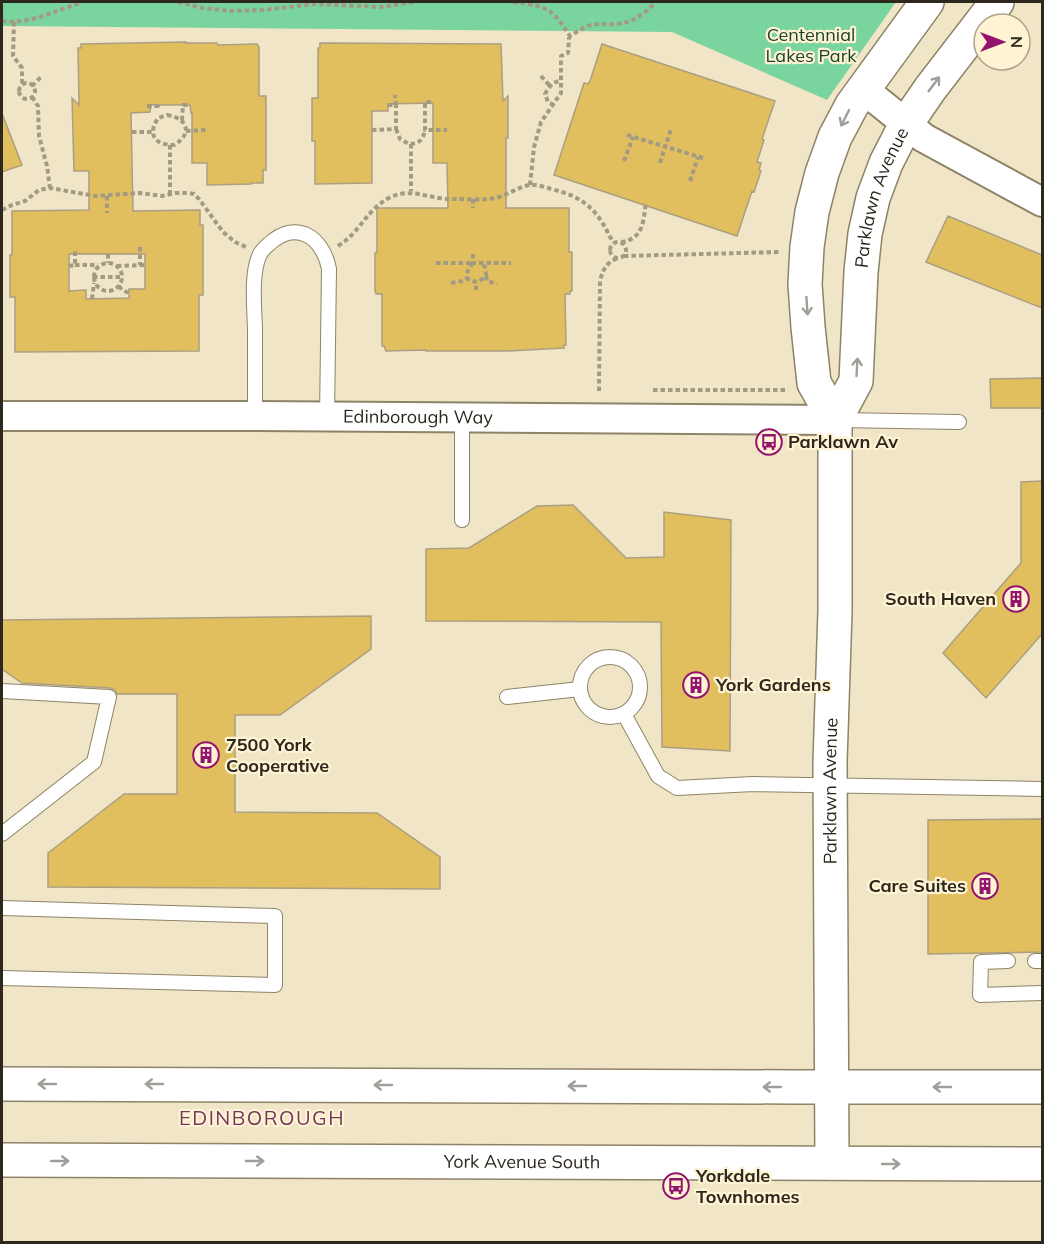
<svg xmlns="http://www.w3.org/2000/svg" width="1044" height="1244" font-family="Mulish,sans-serif">
<style>
.green{fill:#7ad49e}
.building{fill:#e1be5e;stroke:#aa9f82;stroke-width:1.5;fill-rule:evenodd}
.lines{fill:none;stroke-linecap:round;stroke-linejoin:round}
.lane-casing{stroke:#8d8366;stroke-width:16}
.street-casing{stroke:#8d8366;stroke-width:32}
.secondary-casing{stroke:#8d8366;stroke-width:36}
.path{stroke:#a39a84;stroke-width:4;stroke-dasharray:4.5 3;stroke-linecap:butt}
.lane{stroke:#fff;stroke-width:14}
.street{stroke:#fff;stroke-width:28}
.secondary{stroke:#fff;stroke-width:33}
.oneway{stroke:#a09e99}
.labels{text-anchor:middle;stroke-width:4.5;stroke-linejoin:round;paint-order:stroke}
.park-label{font-size:18px;fill:#1a422b;stroke:#fff3d4}
.street-label{font-size:18px;fill:#2d281d;stroke:#fff3d4}
.poi-label{font-size:18px;font-weight:bold;fill:#2d281d;stroke:#fff3d4;text-anchor:start}
.neighbourhood-label{font-size:20px;letter-spacing:1.5px;fill:#75375e;stroke:#fff3d4}
</style>
<rect width="100%" height="100%" fill="#f1e5c7"/>
<path class="green" d="M2,2H896L827,100L672,32L2,26Z"/>
<path class="building" d="M186,42V43H217L218,45L257,44L259,47V96H266V170H263V183H251V184L207,185V163H192V113H191L190,105H151L150,112L131,113L133,211L200,210V225H203V295H199V351L15,352V297H10V255H12V211L89,210V171H74L72,98L79,105L78,48H81V44ZM69,254H145V289H129V298L86,299V290L69,291Z
M320,43L501,44L503,101L508,96V138H506V208H569V252H572V291H570V294H565L566,345H564V348L507,351H426V350L386,351L384,346H382V294H376L375,290V253H377V208H448L447,163H433V104L431,103L389,104H388V111H372V183L315,184V141H312V98H318V48H320Z
M602,44L775,101L762,139L764,140L757,162L761,163L759,170L761,171L754,192L752,191L737,236L554,175L584,83L588,84L590,81Z
M2,116H3L22,165L2,172Z
M948,216L1042,255V308L926,262Z
M1042,378V408H991L990,379Z
M1042,481V634L986,698L943,653L1021,563V482Z
M573,505L626,558L664,557V512L731,520L730,751L662,747L661,622L426,621V549L469,548L537,506Z
M371,616V649L280,715H235V812L377,813L440,857V889L48,887V853L124,794H177V694H117L115,690L110,688L22,683L2,669V620Z
M1042,819V952L928,954V820Z"/>
<g class="lines">
<g class="lane-casing">
<path id="lane" d="M255,416C255,388 255,361 255,333C255,311 250,274 260,254C262,250 266,247 269,244C296,219 323,237 329,269L327,418
M462,419V520
M838,420L959,422
M580 687a30 30 0 1 1 60 0a30 30 0 1 1-60 0Z
M2,691L109,697L94,762L2,834
M507,697L580,689
M624,714L658,776L677,788L753,784L1042,789
M2,908L275,916V985L2,978
M1008,961L981,962L980,995L1042,993
M1035,961H1042"/>
</g>
<g class="street-casing">
<g id="street">
<path d="M863,89L924,138L1042,202"/>
<path id="s1" d="M2,416H255L835,420"/>
</g>
</g>
<g class="secondary-casing">
<g id="secondary">
<path id="s2" d="M835,420L856,381L861,272L865,234L873,198L886,163L906,124L930,89L997,2"/>
<path d="M2,1084L797,1087H1042"/>
<path id="s3" d="M2,1160L1042,1164"/>
<path id="s4" d="M832,1163L830,762L835,611V420L814,383L808,327L805,284L807,247L812,212L822,173L835,137L852,105L927,2"/>
</g>
</g>
<path class="path" d="M178,2L202,8L230,11L263,10L314,4L381,7L413,2
M513,2C548,7 550,6 570,36C577,32 584,27 591,25C599,23 607,25 615,24C633,23 644,14 656,2
M2,21C29,25 57,10 83,2
M14,22L13,56L22,68V81L23,84
M541,76L550,86
M19 91a8 8 0 1 1 16 0a8 8 0 1 1-16 0Z
M32,86L41,77
M32,97L38,106L39,136L47,166L50,188
M431,102H425V130H447
M388,105H396L395,95
M554,105L548,102L545,94C549,87 553,81 561,81
M147,106H158V102
M167,115C188,118 193,134 174,145C155,145 147,135 158,118Z
M182,120L183,105H190
M396,129L400,139L409,144C419,144 423,140 425,130
M372,130L396,129V105
M186,131L206,130
M132,132H153
M627,135L703,158
M411,144V191
M170,145V195
M624,161L633,137
M660,163L671,129
M690,181L698,157
M530,185L534,147L541,122L561,93V56L568,53L569,38L570,36
M107,196V213
M473,199V208
M2,210L12,205L25,201L39,190L50,188L95,196L140,193L162,196L175,193H189L194,194L199,199L223,232L235,242L246,247
M610 250a8 8 0 1 1 16 0a8 8 0 1 1-16 0Z
M621,242C644,239 643,221 646,203
M338,246C362,231 366,209 391,197C413,187 431,200 454,199C468,199 485,201 499,197C509,194 519,187 529,185C536,184 545,187 551,189C587,198 598,211 613,243
M140,247V265
M108,254V263
M473,254V263H511
M624,256L780,252
M94 277a14 14 0 1 1 28 0a14 14 0 1 1-28 0Z
M436,263H472
M473,263C469,269 465,273 468,279C476,284 481,281 486,275L485,267L480,263
M75,265H98
M69,266L75,265V251
M117,266L145,265
M486,276L487,281L497,284
M93,277H122
M451,283L463,281L467,278
M119,286L122,290L129,293
M476,290V282
M92,299L94,283
M653,390H787
M599,391L600,280C604,268 606,263 618,258"/>
<use href="#lane" class="lane"/>
<use href="#street" class="street"/>
<use href="#secondary" class="secondary"/>
</g>
<defs><path id="oneway-shaft" d="M-6 0H5M1.5-3L5.5 0L1.5 3" fill="none" stroke-width="1.6" stroke-linecap="round" stroke-linejoin="round" transform="scale(1.5)"/></defs>
<g class="oneway">
<use href="#oneway-shaft" transform="translate(934 84) rotate(-53)"/>
<use href="#oneway-shaft" transform="translate(845 118) rotate(117)"/>
<use href="#oneway-shaft" transform="translate(807 306) rotate(86)"/>
<use href="#oneway-shaft" transform="translate(857 367) rotate(-87)"/>
<use href="#oneway-shaft" transform="translate(47 1084) rotate(-180)"/>
<use href="#oneway-shaft" transform="translate(154 1084) rotate(-180)"/>
<use href="#oneway-shaft" transform="translate(383 1085) rotate(-180)"/>
<use href="#oneway-shaft" transform="translate(577 1086) rotate(-180)"/>
<use href="#oneway-shaft" transform="translate(772 1087) rotate(-180)"/>
<use href="#oneway-shaft" transform="translate(942 1087) rotate(180)"/>
<use href="#oneway-shaft" transform="translate(60 1161)"/>
<use href="#oneway-shaft" transform="translate(255 1161)"/>
<use href="#oneway-shaft" transform="translate(891 1164)"/>
</g>
<defs>
<g id="bus-ring" transform="scale(1.35)"><circle r="9.5" fill="#fff3d4" stroke="#93146f" stroke-width="1.5"/><path d="M-5-6H5V4H4V6H2V4H-2V6H-4V4H-5ZM-3.5-4V0h7V-4ZM-3.5 1.2v1.5H-2V1.2ZM2 1.2v1.5H3.5V1.2Z" fill="#93146f"/></g>
<g id="building-ring" transform="scale(1.35)"><circle r="9.5" fill="#fff3d4" stroke="#93146f" stroke-width="1.5"/><path d="M-4-6H4V6H1V3H-1V6H-4ZM-2.5-4.3h1.7v1.8h-1.7ZM.8-4.3h1.7v1.8H.8ZM-2.5-1h1.7V.8h-1.7ZM.8-1h1.7V.8H.8Z" fill="#93146f"/></g>
</defs>
<g fill-rule="evenodd">
<use href="#bus-ring" x="769" y="442"/>
<use href="#building-ring" x="1016" y="599"/>
<use href="#building-ring" x="696" y="685"/>
<use href="#building-ring" x="206" y="755"/>
<use href="#building-ring" x="985" y="886"/>
<use href="#bus-ring" x="676" y="1186"/>
</g>
<g class="labels">
<g class="park-label">
<text x="811" y="41">Centennial<tspan x="811" dy="21">Lakes Park</tspan></text>
</g>
<g class="street-label">
<text dy="6" stroke="none"><textPath href="#s2" startOffset="231">Parklawn Avenue</textPath></text>
<text dy="6" stroke="none"><textPath href="#s1" startOffset="416">Edinborough Way</textPath></text>
<text dy="6" stroke="none"><textPath href="#s4" startOffset="372">Parklawn Avenue</textPath></text>
<text dy="6" stroke="none"><textPath href="#s3" startOffset="520">York Avenue South</textPath></text>
</g>
<g class="poi-label">
<text x="788" y="448">Parklawn Av</text>
<text x="996" y="605" text-anchor="end">South Haven</text>
<text x="716" y="691">York Gardens</text>
<text x="226" y="751">7500 York<tspan x="226" dy="21">Cooperative</tspan></text>
<text x="966" y="892" text-anchor="end">Care Suites</text>
<text x="696" y="1182">Yorkdale<tspan x="696" dy="21">Townhomes</tspan></text>
</g>
<g class="neighbourhood-label">
<text x="262" y="1125">EDINBOROUGH</text>
</g>
</g>
<rect width="1044" height="1244" fill="none" stroke="#2d281d" stroke-width="6"/>
<g transform="translate(1002 42) rotate(90)"><circle r="28" fill="#fff3d4" stroke="#aba28b" stroke-width="1.5"/>
<path d="M0-4.5L10 22L0 15L-10 22Z" fill="#93146f"/>
<text y="-9" font-size="16" font-weight="bold" text-anchor="middle" fill="#2d281d">N</text>
</g>
</svg>
